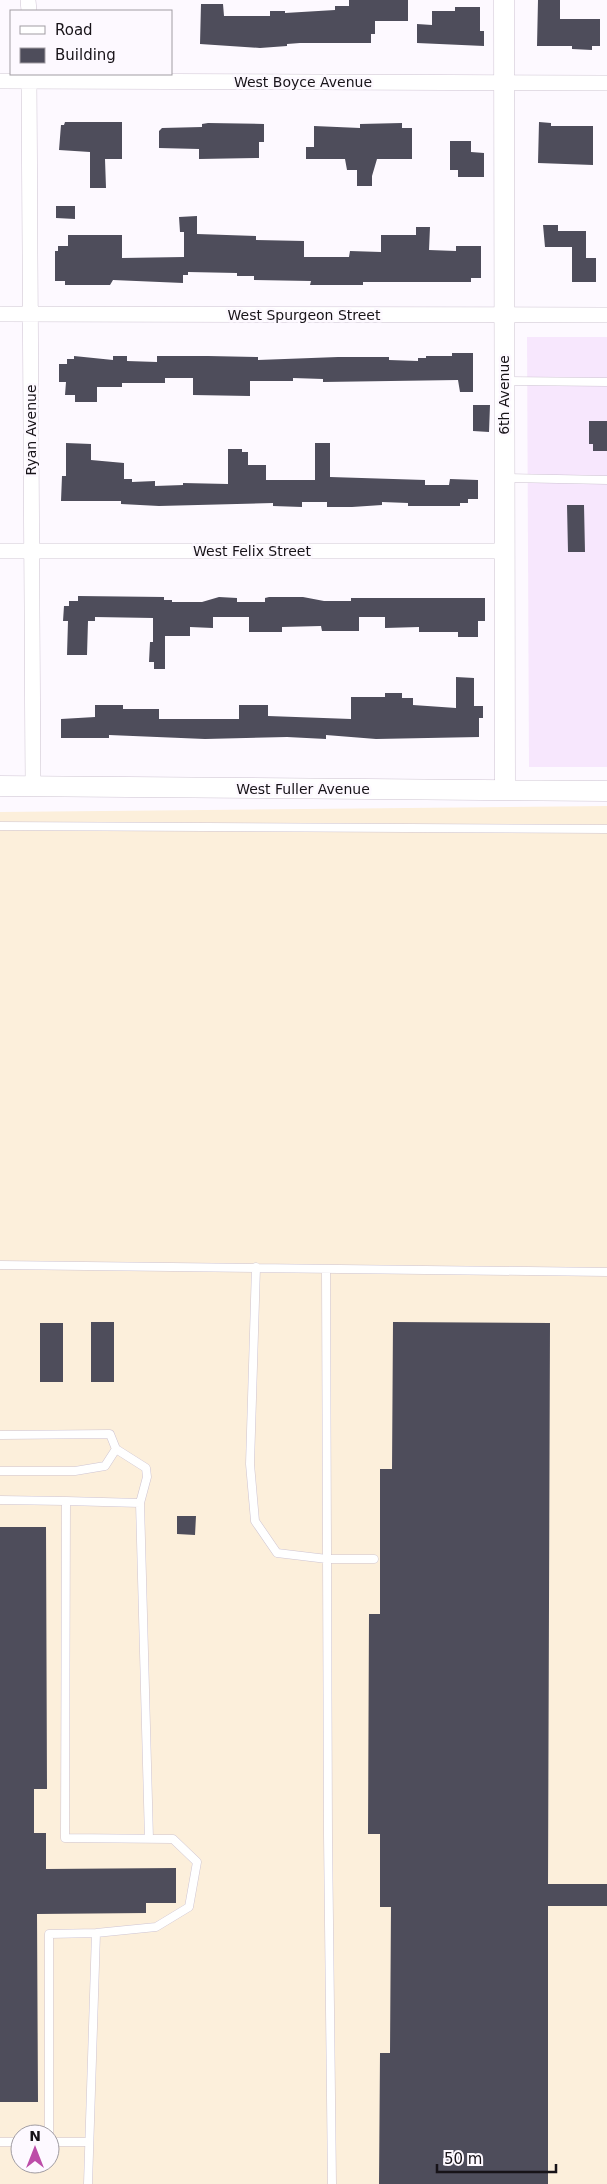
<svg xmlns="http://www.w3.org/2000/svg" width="607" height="2184" font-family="'DejaVu Sans',sans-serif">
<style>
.industrial{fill:#fcefdb;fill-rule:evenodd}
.built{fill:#f7e7fd}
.building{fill:#4e4d5b}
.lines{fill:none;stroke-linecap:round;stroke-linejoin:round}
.service-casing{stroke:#cec4d2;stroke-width:9}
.minor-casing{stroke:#cec4d2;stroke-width:16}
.tertiary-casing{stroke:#cec4d2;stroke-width:21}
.service{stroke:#fff;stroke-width:8}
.minor{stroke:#fff;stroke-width:15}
.tertiary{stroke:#fff;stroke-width:20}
.labels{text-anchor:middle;stroke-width:5;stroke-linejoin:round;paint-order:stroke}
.street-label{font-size:14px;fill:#171318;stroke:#fdf9ff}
</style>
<rect width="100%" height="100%" fill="#fdf9ff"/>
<path class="industrial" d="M607,806V2184H0V812ZM20,2134H50V2164H20Z"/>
<path class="built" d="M527,337H607V767H529Z"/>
<path class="building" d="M349,0H408V21H375V34H371V43H300L287,44V46L260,48L200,44L201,4H223L224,16H270V11H285V13L335,10V6H349Z
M538,0H560V19H600V46H592V50L572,49V46H537Z
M455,7H480V31H484V46L417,43V24L432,25V11H455Z
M65,122H122V159H105L106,188H90V152L59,150L61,125H64Z
M539,122L551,123V126H593V165L538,163Z
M208,123L264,124V142H259V158L199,159V149L159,148V131L162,128L202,127V124Z
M402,123V128H412V159H377L372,176V186H357V170H347L345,159H306V147H314V126L360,128V124Z
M450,141H471V152L484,153V177H458V170H450Z
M56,206H75V219L56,218Z
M197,216V234L256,236V240L304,241V257H349L350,251L381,252V235H416V227H430L429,250L456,251V246H481V278H471V282H363V285H310L311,281L254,280V276H237V273L188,272V275H183V283L113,280L110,285H65V281H55V251H58V246H68V235H122V258L184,257V232H180L179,217Z
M543,225H558V231H586V258H596V282H572V247H545Z
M452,353H473V392H460L458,380L323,382V379L293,378V381H250V396L193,395V378H165V383H122V387H97V402H75V395H65L66,382H59V364H67V359H74V356L113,360V356H127V361L157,362V356H208L258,357V360L338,357H389V360L418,361V358H426V356H452Z
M473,405H490L489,432L473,431Z
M589,421H607V451H593V444H589Z
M66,443L91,444V460L124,463V479H132V482L155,481V486L183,485V483L228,484V449H242V452H248V465H266V480H315V443H330V477L425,480V485H449L450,479L478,480V499H468V503H460V506H408V503L382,502V505L352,507H327V502H302V507L273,506V503L159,506L121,504V501H61L62,476H66Z
M567,505H584L585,552H568Z
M78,596L164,597V600H172V602H202L219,597L237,598V602H265V598L269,597H303L324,601H351V598H485V621H478V637H458V632H419V627L385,628V617H359V631H322L321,626L282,627V632H249V617H213V628L190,627V636H165V669H154V662H149L150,642H153V618L95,617V621H88L87,655H67L68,621H63L64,606H69V601H78Z
M456,677L474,678V706H483V718H479V737L376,739L326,735V739L287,737L205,739L109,735V738H61V719L95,717V705H123V709H159V719H239V705H268V716L351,719V697H385V693H402V698H413V705L456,708Z
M91,1322H114V1382H91Z
M393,1322L550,1323L548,1884H607V1906H548V2184H379L380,2053H390L391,1907H380V1834H368L369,1614H380V1469H392Z
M40,1323H63V1382H40Z
M177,1516H196L195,1535L177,1534Z
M0,1527H46L47,1789H34V1833H46V1869L176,1868V1903H146V1913L37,1914L38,2102H0Z"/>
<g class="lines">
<g class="service-casing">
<path id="service" d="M506,381L607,382
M505,478L607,480
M0,826L607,829
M0,1265L607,1272
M256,1267L250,1464L255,1521L277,1553L327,1559H374
M326,1270L328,1835L332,2184
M0,1435L110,1434L116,1449L105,1466L75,1471H0
M116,1449L146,1468L147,1477L140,1503
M0,1500L66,1501L65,1838L173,1839L197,1862L189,1907L156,1927L96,1933L49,1934V2134
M66,1501L140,1503L149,1839
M0,2142H20
M50,2142H88
M88,2184L96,1933"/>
</g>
<g class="minor-casing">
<path id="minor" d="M28,0L29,11
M29,74L33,787
M0,81L607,83
M0,314L607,315
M0,551H505"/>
</g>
<g class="tertiary-casing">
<path id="tertiary" d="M504,0L505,790
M0,786L607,791"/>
</g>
<use href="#service" class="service"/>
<use href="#minor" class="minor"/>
<use href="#tertiary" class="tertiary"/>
</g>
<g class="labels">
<g class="street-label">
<text x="303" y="87">West Boyce Avenue</text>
<text x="304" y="320">West Spurgeon Street</text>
<text transform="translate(504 395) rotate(-90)" y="5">6th Avenue</text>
<text transform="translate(31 430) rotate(-90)" y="5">Ryan Avenue</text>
<text x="252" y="556">West Felix Street</text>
<text x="303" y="794">West Fuller Avenue</text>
</g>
</g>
<rect x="10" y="10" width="162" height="65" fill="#fdf9ff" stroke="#a19da3"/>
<rect x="20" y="26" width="25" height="8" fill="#ffffff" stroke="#a19da3"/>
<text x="55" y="35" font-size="15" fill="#171318">Road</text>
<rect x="20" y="48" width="25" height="15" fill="#4e4d5b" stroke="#a19da3"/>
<text x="55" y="60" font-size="15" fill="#171318">Building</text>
<g transform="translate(35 2149)"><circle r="24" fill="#fdf9ff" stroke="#a19da3"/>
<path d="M0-4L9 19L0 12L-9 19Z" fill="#bd4ca8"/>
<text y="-8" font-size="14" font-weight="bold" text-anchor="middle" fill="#171318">N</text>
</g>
<path d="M437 2164v8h119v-8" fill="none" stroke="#171318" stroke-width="2.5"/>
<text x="444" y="2164" font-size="15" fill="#171318" stroke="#fdf9ff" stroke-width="4" paint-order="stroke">50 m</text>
</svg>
